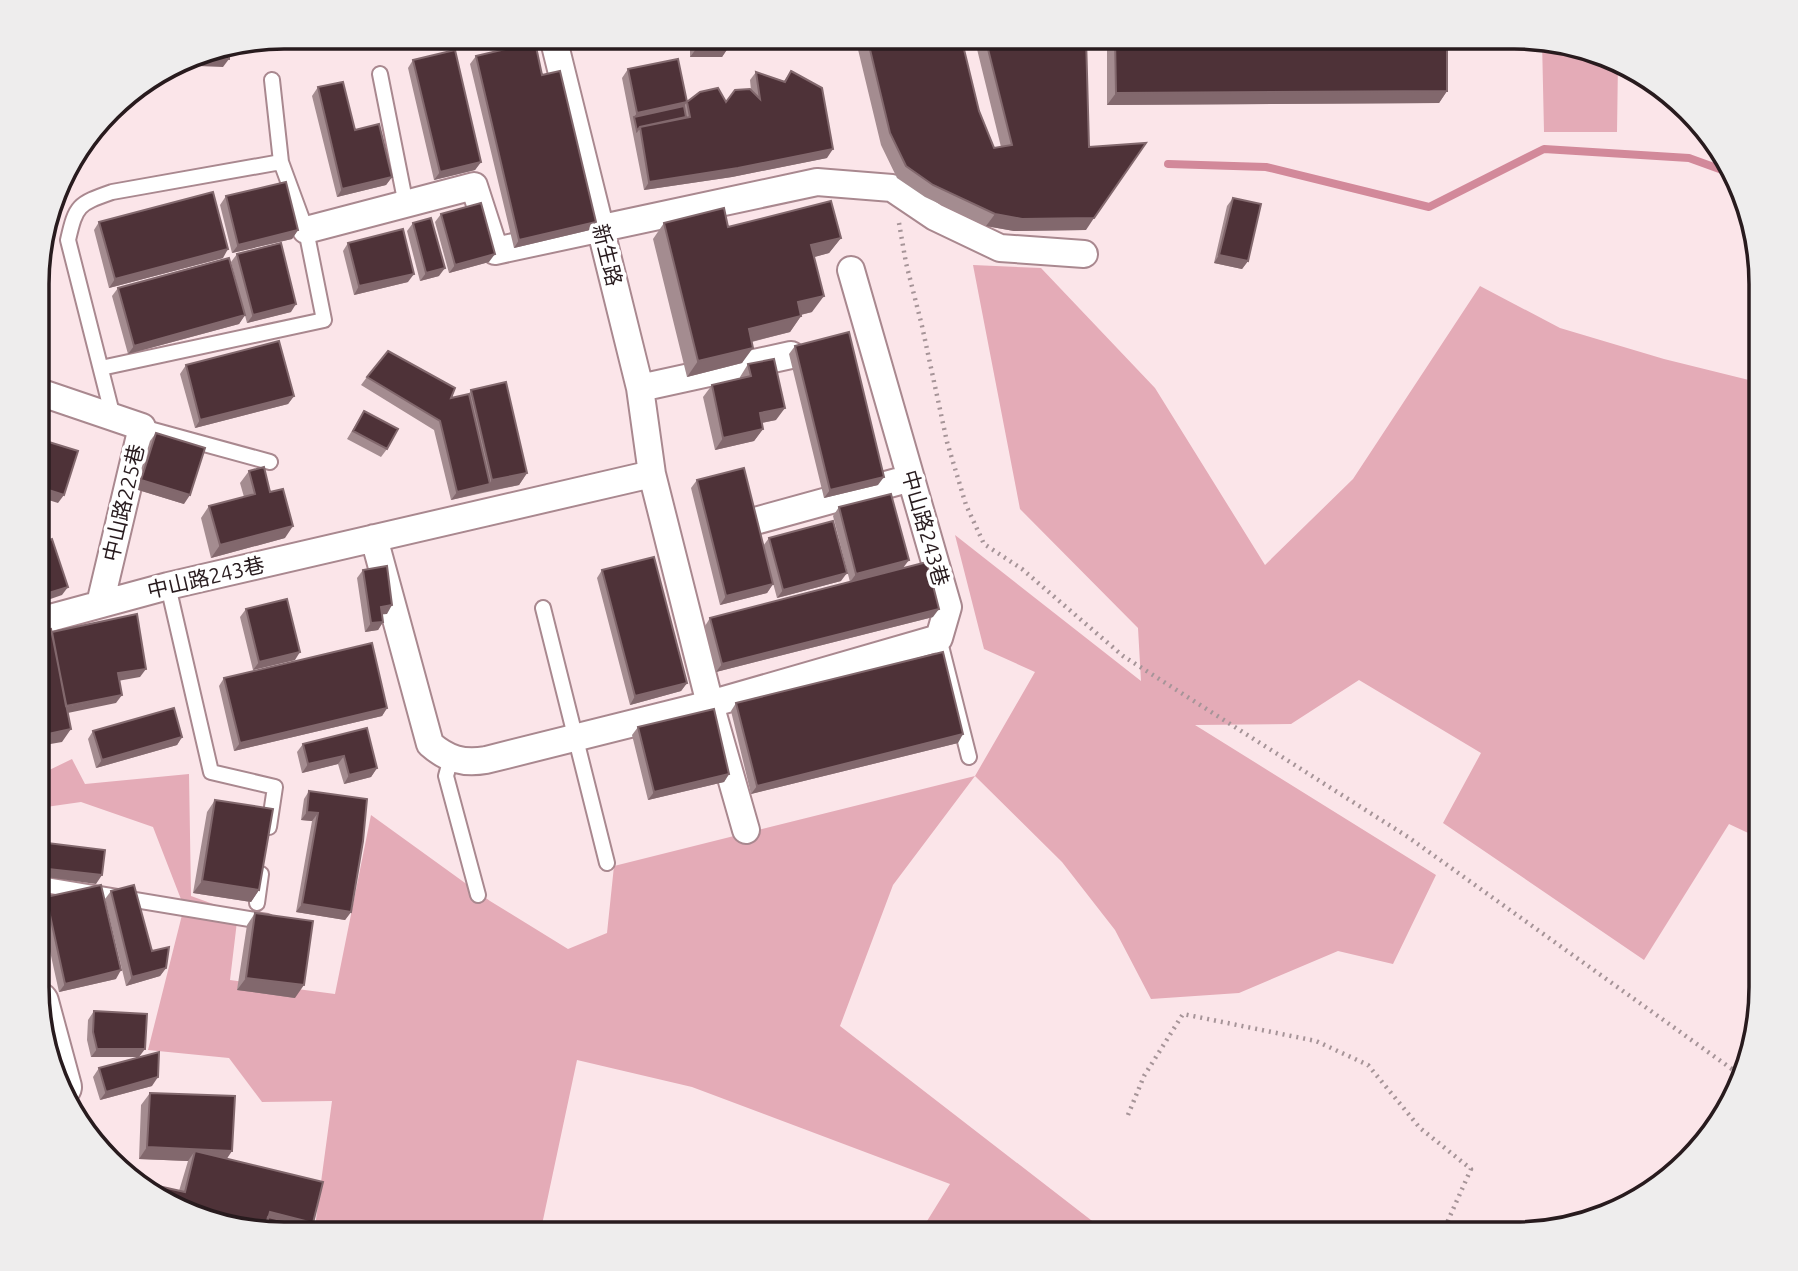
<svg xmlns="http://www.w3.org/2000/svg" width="1798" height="1271" font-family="Ubuntu,'Noto Sans TC',sans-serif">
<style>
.green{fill:#e4abb7}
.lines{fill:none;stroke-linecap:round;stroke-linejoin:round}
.stream{stroke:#d2899a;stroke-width:8}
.service-casing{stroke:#a9888f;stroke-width:18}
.minor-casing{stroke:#a9888f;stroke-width:30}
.secondary-casing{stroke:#a9888f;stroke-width:42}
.path{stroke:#a69498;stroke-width:4.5;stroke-dasharray:2 5;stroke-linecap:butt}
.service{stroke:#fff;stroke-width:14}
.minor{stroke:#fff;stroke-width:26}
.secondary{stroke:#fff;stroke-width:38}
.wall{fill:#a48c90}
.shaded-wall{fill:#82686d}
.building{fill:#4e3238;stroke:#82686d;stroke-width:2}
.labels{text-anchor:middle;stroke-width:7;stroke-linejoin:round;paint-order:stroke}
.street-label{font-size:21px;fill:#281b1e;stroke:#fff}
.rim{fill:none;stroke:#281b1e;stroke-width:3.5}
</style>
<rect width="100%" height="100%" fill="#fbe5e9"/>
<path class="green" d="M1542,40L1608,55L1618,61L1617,132H1544Z
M973,265L1041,268L1155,388L1265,565L1353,479L1480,286L1560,328L1664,359L1761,383V839L1729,824L1644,960L1443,823L1481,753L1359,680L1291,724L1195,725L1436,875L1393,964L1338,951L1239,993L1151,999L1115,930L1062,862L975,776L893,885L840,1026L1109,1234H919L950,1184L692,1087L577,1060L540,1234H314L332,1101L262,1102L229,1058L148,1050L184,907L153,827L81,802L39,808V775L72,759L85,784L189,774L191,896L238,913L230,980L335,994L371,815L490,901L568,949L607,933L614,866L975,776L1035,672L984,649L955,535L1141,681L1138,628L1020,509Z"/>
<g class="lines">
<path class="stream" d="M1168,164L1266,167L1429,207L1544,149L1689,158L1736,175"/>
<g class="service-casing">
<path id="service" d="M380,74L406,205
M101,368L324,320L306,230L281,162L272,80
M113,417L68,240C76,205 78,204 112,192L281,162
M142,427L270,462
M168,586L211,772L275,787L269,827
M543,608L607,863
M939,638L969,757
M451,758L446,776L478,895
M39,884L267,922
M257,903L261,874"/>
</g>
<g class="minor-casing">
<path id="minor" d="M553,37L640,388L652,474L710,704L746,830
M306,230L474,186L495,251L817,182L892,188L935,217L1000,248L1084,254
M640,388L791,355
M39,392L142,427L100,604
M755,521L911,478
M374,538L430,744C447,759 463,764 486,760L710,704L939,638L948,607L851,270
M39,621L168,586L652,474"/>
</g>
<g class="secondary-casing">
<path id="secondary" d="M39,1002L62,1087"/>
</g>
<path class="path" d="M899,223L906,263L922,326L947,442L966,505L984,544L1022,569L1123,656L1408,837L1743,1077
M1128,1115L1144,1076L1183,1014L1316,1041L1368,1065L1420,1128L1471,1169L1442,1234"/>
<use href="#service" class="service"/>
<use href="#minor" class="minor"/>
<use href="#secondary" class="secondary"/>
</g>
<path class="wall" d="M690,37H731L730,45L722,57H690Z
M855,37H961L979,111L994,148L1001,147L976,45L982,37H1086V230L1014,231L986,226L925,197L897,178L881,145Z
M1107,37H1447V91L1439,103L1107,105Z
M476,56L542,75L596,222L590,230L514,248L470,64Z
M413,60L481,162L475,170L434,180L408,68Z
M628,69L687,102H726L751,90L750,80L756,72L784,81L791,71L827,158L732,177L644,190L622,78Z
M318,87L392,177L386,185L337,197L312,96Z
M226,196L298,230L292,239L232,253L220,205Z
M1233,198L1248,261L1242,269L1214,263L1227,206Z
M441,214L489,262L449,273L435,222Z
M99,222L223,258L109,288L94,230Z
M413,223L439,276L420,281L407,231Z
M664,223L728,227L841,238L829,253L814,257L812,312L801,315V316L790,332L752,342L742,363L687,377L653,239Z
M348,243L408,282L354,295L343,251Z
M237,254L291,312L247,323L231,262Z
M118,288L245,315L239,324L128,354L112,296Z
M795,346L878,485L824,498L789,354Z
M748,364L776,420L762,423L763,429L754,441L715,450L703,397L712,385L740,378V377Z
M186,365L294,396L288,404L195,428L180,374Z
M367,377L451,398L469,394L471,390L527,473L519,485L451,500L434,430L361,385Z
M364,411L387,449L381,457L347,439Z
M156,433L184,504L135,489L150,441Z
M249,471L270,492L285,538L211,558L201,518L209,506L244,497L240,483Z
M697,480L763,546L769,538L841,581L777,598L769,568L773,584L767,593L720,605L691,488Z
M839,507L909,560L850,582L833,516Z
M363,570L387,614H382L383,622L378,630L365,632L357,578Z
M602,570L687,683L681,691L630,705L597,578Z
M246,609L295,660L253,670L240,617Z
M933,617L716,672L705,626L710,618Z
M224,678L387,708L382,716L234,751L219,686Z
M736,703L958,743L751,794L731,711Z
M638,727L729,774L724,782L648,800L632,735Z
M367,728L377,768L371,777L344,784L338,764L302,773L297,752L303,744Z
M93,731L182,737L177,745L96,768L88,739Z
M309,791L363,841L351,912L345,920L296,912L312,821L301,820L304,799Z
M215,800L259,890L251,902L193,893L207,812Z
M111,891L152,951L166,968L160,976L126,986L105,899Z
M46,897L116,979L59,992L40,906Z
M255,913L295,998L237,990L247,925Z
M94,1011L139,1057L152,1086L100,1100L93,1077L99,1068L139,1057H91L87,1040L88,1020Z
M150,1093L227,1159L204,1221L153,1194L158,1186L179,1191L188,1161L139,1159L141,1105Z"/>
<path class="shaded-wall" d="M281,37H364L360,43Z
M699,45H730L722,57H690Z
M186,57L229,59L223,67L173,65Z
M1447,91L1439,103L1107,105L1116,93Z
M687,102L681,110L634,117L637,113Z
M833,149L827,158L732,177L644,190L649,182Z
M481,162L475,170L434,180L440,172Z
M392,177L386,185L337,197L342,189Z
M995,214L1094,218L1086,230L1014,231L986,226Z
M596,222L590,230L514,248L519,240Z
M298,230L292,239L232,253L238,245Z
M841,238L829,253L800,261L811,245Z
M228,249L223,258L109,288L115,279Z
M495,254L489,262L449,273L455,265Z
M1219,255L1248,261L1242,269L1214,263Z
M445,268L439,276L420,281L426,273Z
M414,274L408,282L354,295L359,286Z
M824,296L812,312L787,318L798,302Z
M296,304L291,312L247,323L253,315Z
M245,315L239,324L128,354L134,346Z
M801,316L790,332L738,345L749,329Z
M753,348L742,363L687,377L698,361Z
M294,396L288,404L195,428L200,420Z
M785,408L776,420L751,425L760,413Z
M763,429L754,441L715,450L723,438Z
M527,473L519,485L484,492L492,480Z
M884,477L878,485L824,498L830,490Z
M141,480L190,495L184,504L135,489Z
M490,484L484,492L451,500L457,492Z
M39,487L64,495L58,503L39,497Z
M293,526L285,538L211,558L220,545Z
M909,560L903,568L850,582L856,574Z
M847,573L841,581L777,598L783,590Z
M773,584L767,593L720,605L726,596Z
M68,587L62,595L39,603V596Z
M392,605L387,614L376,615L381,607Z
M939,609L933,617L716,672L722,664Z
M383,622L378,630L365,632L371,623Z
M300,652L295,660L253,670L259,662Z
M146,669L140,677L112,682L118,673Z
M687,683L681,691L630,705L635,696Z
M122,695L116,703L58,715L64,707Z
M387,708L382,716L234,751L240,743Z
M71,729L62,742L39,746V736Z
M963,734L958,743L751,794L757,786Z
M182,737L177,745L96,768L102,760Z
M344,756L338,764L302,773L308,764Z
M377,768L371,777L344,784L349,775Z
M729,774L724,782L648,800L654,792Z
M307,812L318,813L312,821L301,820Z
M39,868L102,875L96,884L39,876Z
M202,881L259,890L251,902L193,893Z
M302,904L351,912L345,920L296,912Z
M166,968L160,976L126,986L132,977Z
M121,970L116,979L59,992L65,984Z
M246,978L304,985L295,998L237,990Z
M97,1049H145L139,1057H91Z
M158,1077L152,1086L100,1100L106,1092Z
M147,1147L232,1151L224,1163L195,1151L188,1161L139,1159Z
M270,1212L313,1223L305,1234L265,1225Z"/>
<path class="building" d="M699,37H731L730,45H699Z
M867,37H961L979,111L994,148L1012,145L985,37H1086L1089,147L1146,143L1094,218L1022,219L995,214L933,185L906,166L890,133Z
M1115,37H1447V91L1116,93Z
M535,42L542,75L560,71L596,222L519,240L476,56Z
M229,47V59L186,57L190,55Z
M455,50L481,162L440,172L413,60Z
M678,59L687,102L637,113L628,69Z
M791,71L822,88L833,149L738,168L649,182L640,127L690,117L687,102L700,92L718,88L726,102L735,90L750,89L760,99L756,72L785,82Z
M343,82L355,130L379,124L392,177L342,189L318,87Z
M684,106L686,117L640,127L637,131L634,117Z
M286,182L298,230L238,245L226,196Z
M213,192L228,249L115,279L99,222Z
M1233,198L1261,204L1248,261L1219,255Z
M831,201L841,238L811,245L824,296L798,302L801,316L749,329L753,348L698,361L664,223L724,208L728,227Z
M481,203L495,254L455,265L441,214Z
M431,218L445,268L426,273L413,223Z
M403,229L414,274L359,286L348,243Z
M281,243L296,304L253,315L237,254Z
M229,258L245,315L134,346L118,288Z
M849,332L884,477L830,490L795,346Z
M279,341L294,396L200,420L186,365Z
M388,351L455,388L451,398L469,394L490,484L457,492L440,421L367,377Z
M774,359L785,408L760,413L763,429L723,438L712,385L751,376L748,364Z
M506,382L527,473L492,480L471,390Z
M39,395L47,397L39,426Z
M364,411L398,429L387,449L353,431Z
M156,433L205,448L190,495L141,480Z
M39,439L78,451L64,495L39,487Z
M264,467L270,492L283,489L293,526L220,545L209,506L255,494L249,471Z
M744,468L773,584L726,596L697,480Z
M891,494L909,560L856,574L839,507Z
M833,521L847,573L783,590L769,538Z
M52,539L68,587L39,596V544Z
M654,557L687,683L635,696L602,570Z
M927,562L939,609L722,664L710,618Z
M387,566L392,605L381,607L383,622L371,623L363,570Z
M287,599L300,652L259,662L246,609Z
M137,614L146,669L118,673L122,695L66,706L52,632Z
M51,629L71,729L39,736V632Z
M372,643L387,708L240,743L224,678Z
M943,652L963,734L757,786L736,703Z
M174,708L182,737L102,760L93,731Z
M714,709L729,774L654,792L638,727Z
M367,728L377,768L349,775L344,756L308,764L303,744Z
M309,791L367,799L363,841L351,912L302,904L318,813L307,812Z
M215,800L273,809L259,890L202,881Z
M39,842L105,850L102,875L39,868Z
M101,885L121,970L65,984L46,897Z
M134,885L152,951L169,947L166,968L132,977L111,891Z
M255,913L313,921L304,985L246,978Z
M94,1011L147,1014L145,1049H97L93,1032Z
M159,1052L158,1077L106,1092L99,1068Z
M150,1093L235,1096L232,1151L147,1147Z
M195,1151L323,1182L313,1223L270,1212L264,1233L204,1221L156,1195L158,1186L185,1192Z
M268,1217L310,1227L308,1234L264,1233Z"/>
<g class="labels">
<g class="street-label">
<text transform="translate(607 255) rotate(76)" y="7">新生路</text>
<text transform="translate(124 503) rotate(-77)" y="7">中山路225巷</text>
<text transform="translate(925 528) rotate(74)" y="7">中山路243巷</text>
<text transform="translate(206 578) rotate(-13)" y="7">中山路243巷</text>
</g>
</g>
<path d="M0 0H1798V1271H0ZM284 49H1514A235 235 0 0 1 1749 284V987A235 235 0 0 1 1514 1222H284A235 235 0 0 1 49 987V284A235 235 0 0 1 284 49Z" fill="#eeeded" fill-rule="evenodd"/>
<path class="rim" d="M284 49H1514A235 235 0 0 1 1749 284V987A235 235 0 0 1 1514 1222H284A235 235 0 0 1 49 987V284A235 235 0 0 1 284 49Z"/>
</svg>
